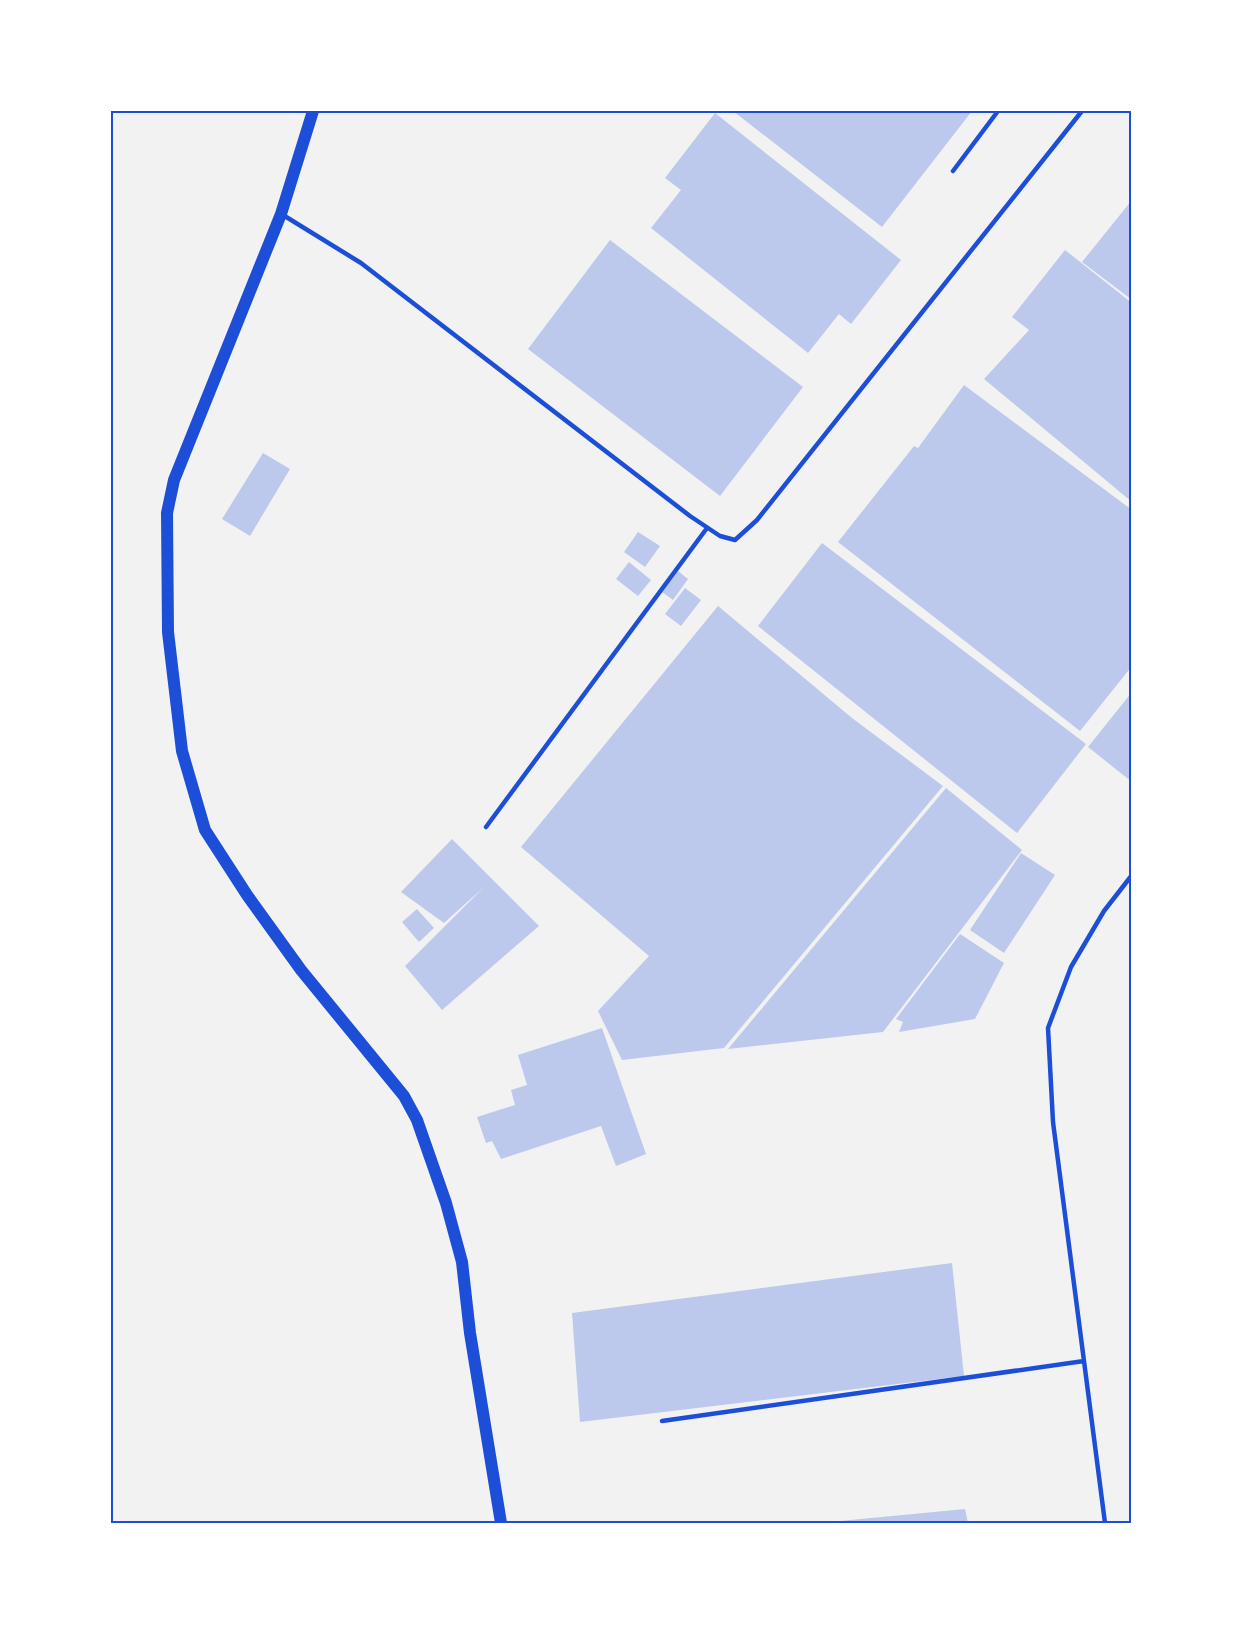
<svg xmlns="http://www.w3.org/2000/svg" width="1243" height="1634" font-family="'Roboto Condensed',sans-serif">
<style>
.building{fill:#bdc9ec}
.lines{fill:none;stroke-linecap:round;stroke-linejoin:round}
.service{stroke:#1d4ed8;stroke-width:4.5}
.secondary{stroke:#1d4ed8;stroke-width:12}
.neatline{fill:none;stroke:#1d4ed8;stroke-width:2}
</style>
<rect width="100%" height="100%" fill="#f2f2f2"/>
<path class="building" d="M733,111H972L882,227Z
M715,113L901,260L851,324L839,314L808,353L651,228L681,190L665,178Z
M1132,200V300L1082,262Z
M610,240L803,387L720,496L528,349Z
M1065,250L1132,303V502L984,379L1029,330L1012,317Z
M964,385L1132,510V666L1080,731L838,542L914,446L918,448Z
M263,453L290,469L250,536L222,519Z
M638,532L660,546L645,567L624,552Z
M822,543L1086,744L1017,833L758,626Z
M629,562L651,580L638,596L616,579Z
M678,571L688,579L673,600L662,592Z
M685,588L701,600L681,626L665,614Z
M718,606L852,718L943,786L724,1048L622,1060L598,1011L649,956L521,847Z
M1132,692V782L1088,747Z
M946,788L1022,850L883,1032L728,1049Z
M452,839L539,926L442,1010L405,966L484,887L444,923L401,892Z
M1021,853L1055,875L1004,953L970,930Z
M417,909L434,928L419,942L402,922Z
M960,934L1004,963L975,1019L899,1032L903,1022L896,1019Z
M602,1028L646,1154L616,1166L601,1126L501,1159L492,1141L486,1143L477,1117L515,1105L511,1090L527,1085L518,1055Z
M952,1263L964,1376L580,1422L572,1313Z
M965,1509L968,1523H840V1521Z"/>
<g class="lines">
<path class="service" d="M953,171L998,111
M283,215L361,263L690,516L720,536L735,540L757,520L1082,111
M486,827L707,528
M1132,1033V1097
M662,1421L1084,1361
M1105,1523L1053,1122L1048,1028L1071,967L1104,911L1132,875"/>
<path class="secondary" d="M313,111L281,214L174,480L167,513L168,632L182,751L205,830L247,895L301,970L404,1096L417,1120L446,1203L462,1262L470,1333L501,1523"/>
</g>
<rect width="1243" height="1634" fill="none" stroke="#ffffff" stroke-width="225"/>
<rect x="112" y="112" width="1018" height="1410" class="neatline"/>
</svg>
